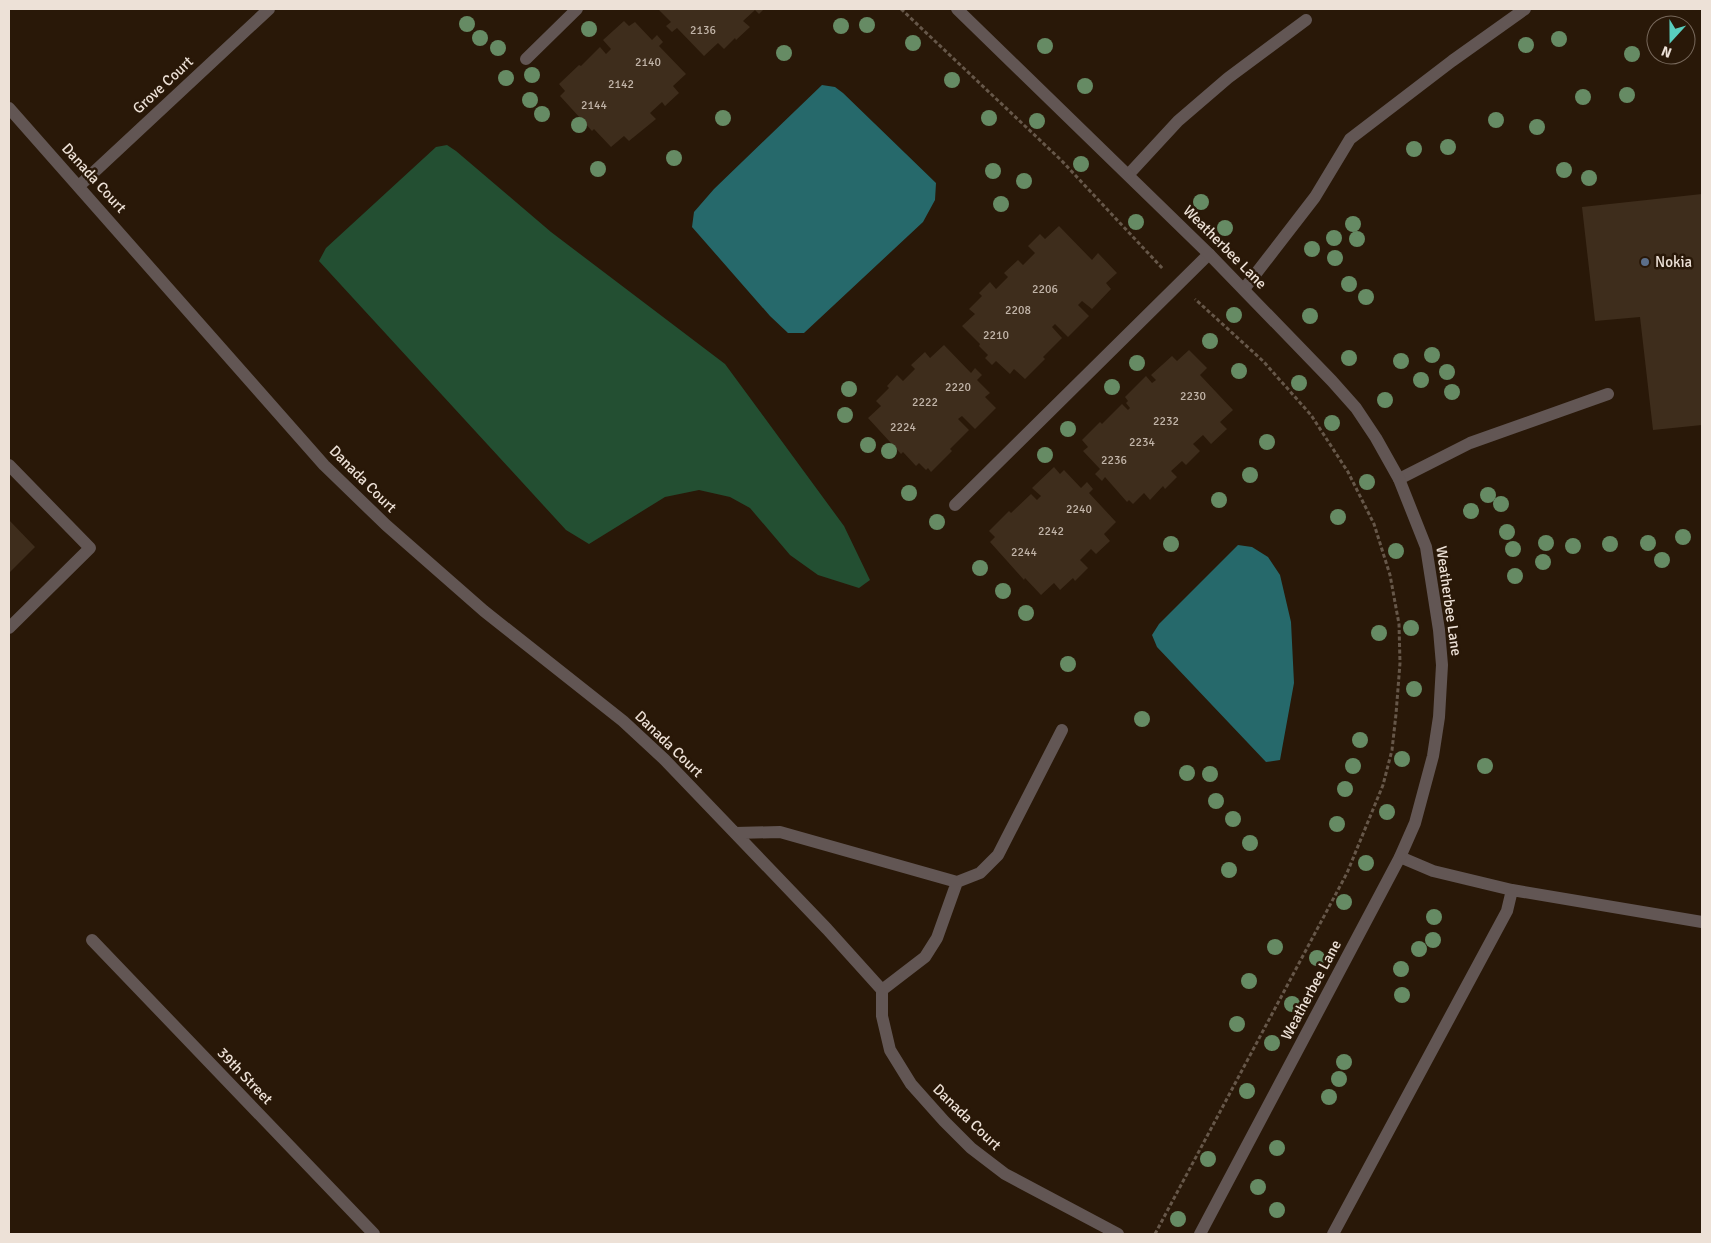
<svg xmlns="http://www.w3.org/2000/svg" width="1711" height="1243" font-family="Signika,sans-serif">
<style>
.green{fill:#234f32}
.water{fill:#26696b}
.building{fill:#3e2d1c}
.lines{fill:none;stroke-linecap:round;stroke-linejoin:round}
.path{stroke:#665749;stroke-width:3;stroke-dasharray:4 2.5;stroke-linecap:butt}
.service{stroke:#625654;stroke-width:12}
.minor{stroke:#625654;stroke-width:12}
.tree{fill:#668b64}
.service-dot{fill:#5c6f8a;stroke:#291808;stroke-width:2}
.labels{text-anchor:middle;stroke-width:5;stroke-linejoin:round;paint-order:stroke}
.number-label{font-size:12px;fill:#c1b4a8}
.street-label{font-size:15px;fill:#ede1d7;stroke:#291808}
.poi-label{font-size:15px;fill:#ede1d7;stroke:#291808;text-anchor:start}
</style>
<rect width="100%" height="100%" fill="#291808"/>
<path class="green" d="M447,145L456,151L551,232L725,364L844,526L870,580L859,588L818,575L790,555L750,508L730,497L699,490L665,497L589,544L566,530L319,261L326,248L436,147Z"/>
<path class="water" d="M822,85L835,87L843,93L936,183L935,200L923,222L804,333H788L770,316L692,227L694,212L714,189Z
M1238,545L1252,547L1268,557L1280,575L1291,622L1294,683L1280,760L1266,762L1157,647L1152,635L1159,624Z"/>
<path class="building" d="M658,9H764L759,14L755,10L743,21L750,27L736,40L735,38L724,49L718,43L704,56L677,28L672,32L666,26L671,22Z
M624,21L629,26L635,22L652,40L657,35L663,42L659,46L686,74L673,86L679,93L665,106L662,102L650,113L656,119L629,141L624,136L611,147L594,129L592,131L560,96L565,91L559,84L579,65L581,66L600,47L606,54L611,49L603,40Z
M1702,194V425L1653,430L1640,317L1595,321L1582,207Z
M1059,226L1092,260L1098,253L1117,273L1106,283L1111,289L1092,309L1082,301L1078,305L1089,316L1068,337L1055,324L1052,327L1062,338L1043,357L1045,359L1025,379L1014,369L1010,374L996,361L992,365L985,358L988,355L979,346L980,344L962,326L975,314L969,309L982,296L979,293L990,282L996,289L1008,277L1004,273L1018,260L1023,265L1035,253L1028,246L1040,234L1045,239Z
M944,345L971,373L975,368L982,375L977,380L990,393L985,397L996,408L975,429L962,416L958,419L969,430L950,449L952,451L931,472L928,468L926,470L919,463L916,466L903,452L901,454L868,418L881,406L876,401L889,388L887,386L897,375L903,381L915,369L911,365L925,352L930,358Z
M1189,350L1207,368L1200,375L1233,410L1220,422L1227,429L1211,444L1203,435L1193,444L1200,451L1186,465L1182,461L1171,471L1177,477L1165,489L1163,486L1150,500L1144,493L1133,504L1129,500L1127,502L1105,477L1102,481L1095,474L1100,469L1083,451L1088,447L1082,440L1100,422L1102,424L1122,404L1128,410L1130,408L1126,403L1128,401L1125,397L1146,376L1152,383L1156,380L1151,375L1172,356L1177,361Z
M1054,467L1060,474L1064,470L1081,488L1087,482L1093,489L1089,493L1116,522L1104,534L1110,541L1096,554L1091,549L1080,560L1088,568L1075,581L1073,578L1060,590L1054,583L1041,595L1025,578L1024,580L990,542L995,537L989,531L1009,511L1011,513L1031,494L1037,500L1041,496L1032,488Z
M9,520L35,547L9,573Z"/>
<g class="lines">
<path class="path" d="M901,9L1061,160L1163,269
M1155,1234L1347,873L1383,785L1392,750L1396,714L1400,663L1399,624L1390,575L1374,524L1348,472L1311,415L1263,361L1195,299"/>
<path class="service" d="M526,59L577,9
M1129,174L1178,121L1228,78L1306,20
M1244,289L1315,197L1350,139L1452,61L1525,9
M9,465L90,548L9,628
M1399,479L1470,443L1608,394
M955,505L1209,254
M1400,857L1433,871L1512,890L1702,922
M1333,1234L1507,911L1512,890"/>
<path class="minor" d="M957,9L1209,254L1332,381L1356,408L1376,438L1399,479L1426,547L1439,630L1442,665L1439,717L1433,756L1415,823L1400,857L1200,1234
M9,108L324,465L386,525L484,611L623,721L665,760L827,929L882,990V1016L890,1050L911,1084L944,1121L971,1148L1005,1174L1118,1234
M79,186L269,9
M735,833L780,832L957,882
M92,940L374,1234
M882,990L925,957L937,938L957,882L980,873L998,855L1062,730"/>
</g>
<g class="tree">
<circle cx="467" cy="24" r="8"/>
<circle cx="867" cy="25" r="8"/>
<circle cx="841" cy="26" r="8"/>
<circle cx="589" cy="29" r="8"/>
<circle cx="480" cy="38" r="8"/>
<circle cx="1559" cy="39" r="8"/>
<circle cx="913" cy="43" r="8"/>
<circle cx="1526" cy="45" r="8"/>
<circle cx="1045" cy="46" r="8"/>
<circle cx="498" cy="48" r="8"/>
<circle cx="784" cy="53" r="8"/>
<circle cx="1632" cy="54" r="8"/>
<circle cx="532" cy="75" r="8"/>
<circle cx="506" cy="78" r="8"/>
<circle cx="952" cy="80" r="8"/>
<circle cx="1085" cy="86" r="8"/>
<circle cx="1627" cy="95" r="8"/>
<circle cx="1583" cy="97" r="8"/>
<circle cx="530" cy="100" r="8"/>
<circle cx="542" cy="114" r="8"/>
<circle cx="723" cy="118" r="8"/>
<circle cx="989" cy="118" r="8"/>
<circle cx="1496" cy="120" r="8"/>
<circle cx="1037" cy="121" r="8"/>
<circle cx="579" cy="125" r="8"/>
<circle cx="1537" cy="127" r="8"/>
<circle cx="1448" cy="147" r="8"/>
<circle cx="1414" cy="149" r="8"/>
<circle cx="674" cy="158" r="8"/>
<circle cx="1081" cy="164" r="8"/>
<circle cx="598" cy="169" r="8"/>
<circle cx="1564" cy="170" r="8"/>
<circle cx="993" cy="171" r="8"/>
<circle cx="1589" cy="178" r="8"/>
<circle cx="1024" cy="181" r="8"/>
<circle cx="1201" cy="202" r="8"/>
<circle cx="1001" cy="204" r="8"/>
<circle cx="1136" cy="222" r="8"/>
<circle cx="1353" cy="224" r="8"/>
<circle cx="1225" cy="228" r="8"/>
<circle cx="1334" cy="238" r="8"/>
<circle cx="1357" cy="239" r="8"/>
<circle cx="1312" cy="249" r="8"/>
<circle cx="1335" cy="258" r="8"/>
<circle cx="1349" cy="284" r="8"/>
<circle cx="1366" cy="297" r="8"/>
<circle cx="1234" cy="315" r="8"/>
<circle cx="1310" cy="316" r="8"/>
<circle cx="1210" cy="341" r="8"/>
<circle cx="1432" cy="355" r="8"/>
<circle cx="1349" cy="358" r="8"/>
<circle cx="1401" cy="361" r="8"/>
<circle cx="1137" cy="363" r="8"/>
<circle cx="1239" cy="371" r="8"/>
<circle cx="1447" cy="372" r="8"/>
<circle cx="1421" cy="380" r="8"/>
<circle cx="1299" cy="383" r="8"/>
<circle cx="1112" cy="387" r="8"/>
<circle cx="849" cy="389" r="8"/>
<circle cx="1452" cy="392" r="8"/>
<circle cx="1385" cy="400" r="8"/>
<circle cx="845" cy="415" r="8"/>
<circle cx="1332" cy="423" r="8"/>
<circle cx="1068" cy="429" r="8"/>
<circle cx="1267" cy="442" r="8"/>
<circle cx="868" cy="445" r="8"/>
<circle cx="889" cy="451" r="8"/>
<circle cx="1045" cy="455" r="8"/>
<circle cx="1250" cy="475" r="8"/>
<circle cx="1367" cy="482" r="8"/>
<circle cx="909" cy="493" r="8"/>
<circle cx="1488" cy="495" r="8"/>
<circle cx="1219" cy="500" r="8"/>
<circle cx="1501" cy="504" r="8"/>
<circle cx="1471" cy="511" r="8"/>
<circle cx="1338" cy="517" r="8"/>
<circle cx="937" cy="522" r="8"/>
<circle cx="1507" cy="532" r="8"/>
<circle cx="1683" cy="537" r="8"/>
<circle cx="1546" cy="543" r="8"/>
<circle cx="1648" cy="543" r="8"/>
<circle cx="1171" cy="544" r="8"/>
<circle cx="1610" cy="544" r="8"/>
<circle cx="1573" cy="546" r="8"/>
<circle cx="1513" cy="549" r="8"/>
<circle cx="1396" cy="551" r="8"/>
<circle cx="1662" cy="560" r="8"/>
<circle cx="1543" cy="562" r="8"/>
<circle cx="980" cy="568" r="8"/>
<circle cx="1515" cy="576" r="8"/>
<circle cx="1003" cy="591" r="8"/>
<circle cx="1026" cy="613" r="8"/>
<circle cx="1411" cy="628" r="8"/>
<circle cx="1379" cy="633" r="8"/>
<circle cx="1068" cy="664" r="8"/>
<circle cx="1414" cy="689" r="8"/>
<circle cx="1142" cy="719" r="8"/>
<circle cx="1360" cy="740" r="8"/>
<circle cx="1402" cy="759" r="8"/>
<circle cx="1353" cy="766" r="8"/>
<circle cx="1485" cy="766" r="8"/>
<circle cx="1187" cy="773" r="8"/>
<circle cx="1210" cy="774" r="8"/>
<circle cx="1345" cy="789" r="8"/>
<circle cx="1216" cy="801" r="8"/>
<circle cx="1387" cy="812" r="8"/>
<circle cx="1233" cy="819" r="8"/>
<circle cx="1337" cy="824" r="8"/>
<circle cx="1250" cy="843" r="8"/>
<circle cx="1366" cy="863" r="8"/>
<circle cx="1229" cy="870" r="8"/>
<circle cx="1344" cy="902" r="8"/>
<circle cx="1434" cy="917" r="8"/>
<circle cx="1433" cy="940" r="8"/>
<circle cx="1275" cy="947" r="8"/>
<circle cx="1419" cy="949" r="8"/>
<circle cx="1317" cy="958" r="8"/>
<circle cx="1401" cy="969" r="8"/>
<circle cx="1249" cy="981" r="8"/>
<circle cx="1402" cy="995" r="8"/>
<circle cx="1292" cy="1004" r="8"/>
<circle cx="1237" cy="1024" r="8"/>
<circle cx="1272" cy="1043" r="8"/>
<circle cx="1344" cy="1062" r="8"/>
<circle cx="1339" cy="1079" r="8"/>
<circle cx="1247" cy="1091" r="8"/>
<circle cx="1329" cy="1097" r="8"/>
<circle cx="1277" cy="1148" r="8"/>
<circle cx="1208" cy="1159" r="8"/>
<circle cx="1258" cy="1187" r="8"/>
<circle cx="1277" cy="1210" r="8"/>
<circle cx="1178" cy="1219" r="8"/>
</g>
<circle class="service-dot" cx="1645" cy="262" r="5"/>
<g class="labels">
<g class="number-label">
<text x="703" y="34">2136</text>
<text x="648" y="66">2140</text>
<text x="621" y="88">2142</text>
<text x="594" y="109">2144</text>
<text x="1045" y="293">2206</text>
<text x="1018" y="314">2208</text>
<text x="996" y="339">2210</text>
<text x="958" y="391">2220</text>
<text x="1193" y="400">2230</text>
<text x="925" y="406">2222</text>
<text x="1166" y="425">2232</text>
<text x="903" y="431">2224</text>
<text x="1142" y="446">2234</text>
<text x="1114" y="464">2236</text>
<text x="1079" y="513">2240</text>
<text x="1051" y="535">2242</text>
<text x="1024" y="556">2244</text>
</g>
<g class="street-label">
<text transform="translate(163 85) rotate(-43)" y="5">Grove Court</text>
<text transform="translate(94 178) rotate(48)" y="5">Danada Court</text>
<text transform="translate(1225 247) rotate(45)" y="5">Weatherbee Lane</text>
<text transform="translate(363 479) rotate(45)" y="5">Danada Court</text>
<text transform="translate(1449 601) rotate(82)" y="5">Weatherbee Lane</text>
<text transform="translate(669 744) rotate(44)" y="5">Danada Court</text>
<text transform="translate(1311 990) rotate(-62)" y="5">Weatherbee Lane</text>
<text transform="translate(245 1076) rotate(46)" y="5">39th Street</text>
<text transform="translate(967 1117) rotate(44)" y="5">Danada Court</text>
</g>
<g class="poi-label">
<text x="1655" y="267">Nokia</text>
</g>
</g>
<rect width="1711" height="1243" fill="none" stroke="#ede1d7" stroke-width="20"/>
<g transform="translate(1671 40) rotate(201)"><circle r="24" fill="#291808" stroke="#77685b"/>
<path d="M0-4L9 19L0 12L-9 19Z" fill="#59cebe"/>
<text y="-8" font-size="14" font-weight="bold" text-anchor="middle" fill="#ede1d7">N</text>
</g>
</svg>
